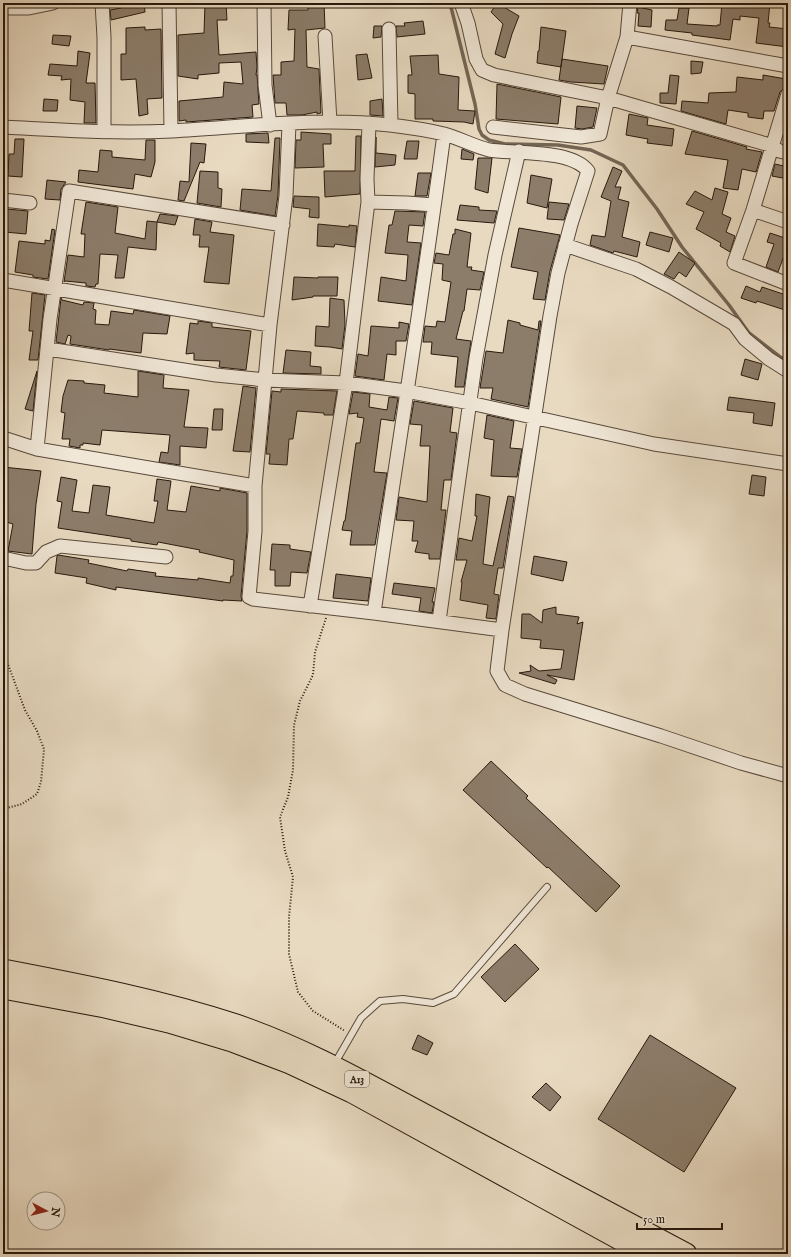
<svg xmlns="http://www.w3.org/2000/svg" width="791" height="1257" font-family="'IM FELL English',serif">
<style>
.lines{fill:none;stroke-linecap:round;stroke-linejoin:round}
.stream{stroke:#746554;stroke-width:3.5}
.building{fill:#8c7d6b;stroke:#28190d}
.service-casing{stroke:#58493a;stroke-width:8}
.minor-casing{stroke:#58493a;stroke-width:15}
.trunk-casing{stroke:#28190d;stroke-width:23}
.path{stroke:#28190d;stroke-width:2;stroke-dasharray:1 2;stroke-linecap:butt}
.service{stroke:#f0e7d7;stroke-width:6}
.minor{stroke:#f0e7d7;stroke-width:13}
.trunk{stroke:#e8dac1;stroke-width:21}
.labels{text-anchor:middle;stroke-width:4;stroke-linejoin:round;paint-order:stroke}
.shield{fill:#f0e7d7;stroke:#64574a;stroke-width:1}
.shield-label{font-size:10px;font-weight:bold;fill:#28190d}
</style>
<rect width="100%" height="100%" fill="#e8dac1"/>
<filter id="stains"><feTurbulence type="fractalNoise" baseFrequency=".005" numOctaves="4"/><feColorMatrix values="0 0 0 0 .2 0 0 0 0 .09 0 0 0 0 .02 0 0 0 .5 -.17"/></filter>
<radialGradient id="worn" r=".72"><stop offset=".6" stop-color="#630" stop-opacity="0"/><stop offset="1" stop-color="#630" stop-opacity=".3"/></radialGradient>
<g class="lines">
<path class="stream" d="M450,3L475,104L479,129L482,135L489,140L505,144L558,145L591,150L623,165L657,209L682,247L729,305L749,333L788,363"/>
</g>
<path class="building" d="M120,3H144L145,12L111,20L110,10L121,8Z
M205,3H226L227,20H217L219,55L256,52L257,67L256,75H257L259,104L252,105L253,117L186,122V120L179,121V101L223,97L224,82L243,84L241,62L219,63V73L198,75V79L178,76V35L204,33Z
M314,3H324L325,28L306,30L307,67L319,69L321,113L317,114V112L302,115H287L286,103H275L273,75H281V62L294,61L295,29L288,30L289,10H308V7H315Z
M497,3L519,16L512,34L505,58L495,54L503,24L491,12Z
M722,3H770L768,23H770L769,27L788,29V47L756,43L759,18L740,16V20L733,19L730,40L692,35V33L665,30L666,20H677L679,8H689L687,24L717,26V25H720Z
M638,7L652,10L651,27L638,26L639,13H637Z
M423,21L425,34L397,37L396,26H405L404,23Z
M374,26H382L381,37L373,38Z
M145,27V30L161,29L162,98L147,99L148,114L139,116L136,79L121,80V54H126V28Z
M541,27L566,31L561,67L537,63L538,51H539Z
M53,35L71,36L69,46L52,44Z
M78,51L90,53L86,83H95L96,123H84L85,102L70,100L71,79L61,80L62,76L48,75L50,64L77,66Z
M367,54L372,78L358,80L356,55Z
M438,55L439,74L459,77L458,110L475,111L473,124L464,122L433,121V119H415V94L408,93V75H412L410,56Z
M562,59L608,66L604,84L571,82L559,80Z
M691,61L703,62L701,73L691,74Z
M670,75L679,76L676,104L660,103V93H668Z
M763,75L786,79L785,87L780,92L774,111H764L763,119L748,117V113L728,110L726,124L681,111L682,101L708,103L709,93L736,92L737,77L763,80Z
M497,84L561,97L558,124L496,119Z
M44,99L58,100L57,111H43Z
M382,99L383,116L370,115V101Z
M577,106L597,108L593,127L582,129L575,128Z
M629,114L648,118L647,125L674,129L672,146L647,143L648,139L626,135Z
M692,131L747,147L746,149L762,152L756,172L742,169L738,190L723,188L728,160L685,154Z
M301,132L331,134V144H323L324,167L295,168L296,140H301Z
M268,133L269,143L246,142V134Z
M356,136H361L360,194L325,197L324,171H355Z
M376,137V153L396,155L395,165L375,167Z
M275,138H280L278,195L275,216L240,210L242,189L271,191Z
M15,139H24L22,177L8,176L9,154H14Z
M146,140H155V162L151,177L135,174L133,189L78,182L79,170L98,172L100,150L112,151V157L145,160Z
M407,141H419L417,159H404Z
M191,143L206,144L204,163L200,162L184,201L178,200L180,181L189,182Z
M462,149L474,154L473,160L461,159Z
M478,158H492L488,193L475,189Z
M775,164L788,167V179L772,176Z
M613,167L622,171L615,187H621L618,199L629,202L622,237L640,242L637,257L614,251L613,253L590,245L592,235L605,237L611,201L601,197Z
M200,171L218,172V188L222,189L221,207L197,203Z
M418,173H431L427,196H415Z
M531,175L552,179L547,208L527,203Z
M47,180L66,182L61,189L60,200L45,199Z
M715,188L728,192L722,214L731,218L726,232L735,236L730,252L720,246L721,243L696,229L704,212L686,204L695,191L712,200Z
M294,196L319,197V218L309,217L310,209L293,207Z
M86,202L118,207L115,233L145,239L147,221L157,222L156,250L128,247L124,278H115L118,255L100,254L98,284H96L95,287L86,286V283L65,281L64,282L68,255L84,257L85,234H81Z
M549,202L569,204L564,220L547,219Z
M460,205L479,207V210L497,211L494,223L457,220Z
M7,209L28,211L26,234L5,232Z
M395,211L425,212L423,226L409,225L407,242L421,243L412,305L378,301L381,277L406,281L408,255L385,253L389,225H392Z
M160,214L178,216L175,225L157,222Z
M195,219L212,222L210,232L234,235L229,284L204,282L209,247H199L200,235H193Z
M318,224L349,227V225L357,226L355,247L335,244L334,247L317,246Z
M519,228L560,235L550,271L545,300L533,299L538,272L511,267Z
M52,229L55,230L48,279L33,277V275L15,272L19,241L45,244V240L50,241Z
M455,229L471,233L467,267H472L471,270L484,272L480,290L467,289L464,311H463L456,339L471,341L464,387H455L458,357L431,354L432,342H423L425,326L436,327L437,321L445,322L451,282L442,280L443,264L434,263L436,253L449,255L453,234H455Z
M650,232L673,238L669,252L646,245Z
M770,233L788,239V245L778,272L766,267L774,244L767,242Z
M679,252L695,263L686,277L679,272L674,279L664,274Z
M294,277L318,278V277H338L337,296H313V297L292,300Z
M746,286L760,292L762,287L786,295L788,303V311L757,301L756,303L741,298Z
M32,293L45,295L38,360H29L33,331H29Z
M61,298L62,300L83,305L84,302L94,303L93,309L96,310L95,324L109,325L111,311L133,314L134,310L170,316L167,334L143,333L141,353L109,349V350L70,344L71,336L68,335L65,344L56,342Z
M330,298L344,300L345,325L342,349L330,347L315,346L316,326L329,327Z
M508,320L520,323V325L538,330L539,321H541L528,407L491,399L493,388H480L486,351L503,353Z
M198,321L212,323V327L251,331L246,370L219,367L220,361L194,360V353L186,354L190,323L198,324Z
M399,322L409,324L406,341H396V355L387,354L384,380L355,376L358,354L368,356L371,326L399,328Z
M286,350L311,352L310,366L321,367V374L283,373Z
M745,359L762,364L758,380L741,375Z
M37,371L33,411L25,409Z
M138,371L164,375L163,388L189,390L184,427L208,428L206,448L180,446V465L159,462L161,452L168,453L170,435L102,430L100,445L83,443V445H80V448L69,446L70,439H62L65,413L61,412L63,396L68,380L84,381V383L105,385L104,393L138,397Z
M243,386L256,388L250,452L233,451Z
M281,389L337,391L333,415H324V413L297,411L293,439H289L287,465L269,464L270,454H266L272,391L281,392Z
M353,392L370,394L369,407L387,410L389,397L398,398L394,421L381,419L374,472L387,473L375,545H350L352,531L342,530L344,521H345L356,443H360L364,418L357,417L358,413L349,414Z
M729,397L775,403L772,426L753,423L754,413L727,410Z
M414,401L453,408L450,432L457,433L451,480H444L441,510H446L440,559H429V554L415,552L418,541H412L414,521L396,520L399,497L427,502L430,446H420L422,425L410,424Z
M214,409H223L222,430H212Z
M487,415L514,421L510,448L522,449L517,477L491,476L494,440L484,438Z
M3,467L41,471L36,504L32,554L8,551L13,524L3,521Z
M752,475L766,477L764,496L749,494Z
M61,477L77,480L72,511L89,513L93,485L110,487L106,515L154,523L158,501H154L157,479L171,481L167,510L186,512L191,486L220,491V488L247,493V531L241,596L242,601L223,600V601L116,587V590L86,583L87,578L55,573L57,556L58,555L89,560L88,563L127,571L128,569L156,573L155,576L198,580V578L230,583L231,576H233L234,560L199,552L200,550L158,542L157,545L131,541V539L58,528L62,502L57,501Z
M476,494L490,497L483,564L493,566L508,496L514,497L503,568H498L494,593V594L499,595L496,619L486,618L488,605L460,600L462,582H461L467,560H456L459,538L472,541L477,516H475Z
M272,544L290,545V549L311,552L307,573L291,572L290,586H275V570H270Z
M534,556L567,562L563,581L531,574Z
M336,574L371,578L368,601L333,598Z
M394,583L435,588L432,602H434L432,613L419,611L421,598L392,594Z
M556,607V614L579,617L577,624L583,622L574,680L547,675L557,680L555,684L519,673L531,671L530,665L539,671L561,669L564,650L540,648L541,640L521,638L522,614H530L542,623L543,610Z
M491,761L528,796L526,798L620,886L596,912L548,867L547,868L463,790Z
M515,944L539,969L505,1002L481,977Z
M418,1035L433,1043L427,1055L412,1049Z
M650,1035L736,1088L684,1172L598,1119Z
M546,1083L561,1097L550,1111L532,1097Z"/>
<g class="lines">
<g class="service-casing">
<path id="service" d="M335,1063L361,1018L380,1001L403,999L433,1003L454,994L547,887"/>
</g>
<g class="minor-casing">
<path id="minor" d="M102,3L104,37V132
M169,3L171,131
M264,3L265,85L270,125
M461,3L468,23L476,59L482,70L494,75L608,98L773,146L779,151L788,153
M3,8H29L53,3
M389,29L391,125
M325,36L330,122
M627,37L788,66
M788,94L753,210L734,263L788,284
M369,123L367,179L368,202L407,203L434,205
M289,124L286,196L270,325L265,380L255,486V531L249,597L253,599L374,613L502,630
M3,127C59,130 116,134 172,131C244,127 318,117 390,125C407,127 427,130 444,134C459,138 473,146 489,150C515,154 571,149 588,171L571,224L558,273L550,316L502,630L497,671L505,685L525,694L661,736L741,763L788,776
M493,127L581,137L600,134L608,98L627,37L630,3
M3,200L30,203
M753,210L788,222
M565,245L636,269L671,287L734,324L745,339L769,359L788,371
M3,280L270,325
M48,349L216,375L265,380L346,383L406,391L470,403L654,444L788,464
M3,438L37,449L255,486
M37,449L50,319L69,191L283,225
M3,558L26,563H36L46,552L60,546L166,557
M310,606L346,383L368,202
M374,613C397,453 423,294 444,134
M439,621L476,358L495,255L519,151"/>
</g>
<g class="trunk-casing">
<path id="trunk" d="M3,970C81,985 160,1000 236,1025C307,1049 372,1087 438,1122C521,1166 603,1210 686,1254
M3,988L105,1007L169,1022L232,1041L290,1063L352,1092L647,1254"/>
</g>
<path class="path" d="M326,618L315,652L313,675L300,701L294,725L293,770L288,797L280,817L285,851L293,877L289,917V954L298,992L313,1011L345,1031
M3,651L25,710L37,731L44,749L41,782L37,794L22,804L3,809"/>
<use href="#service" class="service"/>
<use href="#minor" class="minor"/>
<use href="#trunk" class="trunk"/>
</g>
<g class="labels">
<rect class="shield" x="345" y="1071" width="24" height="16" rx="3"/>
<g class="shield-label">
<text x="357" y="1083">A13</text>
</g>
</g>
<rect width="791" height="1257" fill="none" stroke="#e8dac1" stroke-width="16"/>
<rect x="4" y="4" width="783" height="1249" fill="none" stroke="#28190d" stroke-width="2"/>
<rect x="8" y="8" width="775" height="1241" fill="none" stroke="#28190d"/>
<g transform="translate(46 1211) rotate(97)"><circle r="19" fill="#f0e7d7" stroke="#a09586"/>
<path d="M0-3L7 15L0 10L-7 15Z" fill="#8f2418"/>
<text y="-6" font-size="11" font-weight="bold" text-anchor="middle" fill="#28190d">N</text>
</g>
<path d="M637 1223v6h85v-6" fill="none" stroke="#28190d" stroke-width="2"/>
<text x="643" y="1223" font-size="12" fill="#28190d" stroke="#f0e7d7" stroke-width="3" paint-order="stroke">50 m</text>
<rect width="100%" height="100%" filter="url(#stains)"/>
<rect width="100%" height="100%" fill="url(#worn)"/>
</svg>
